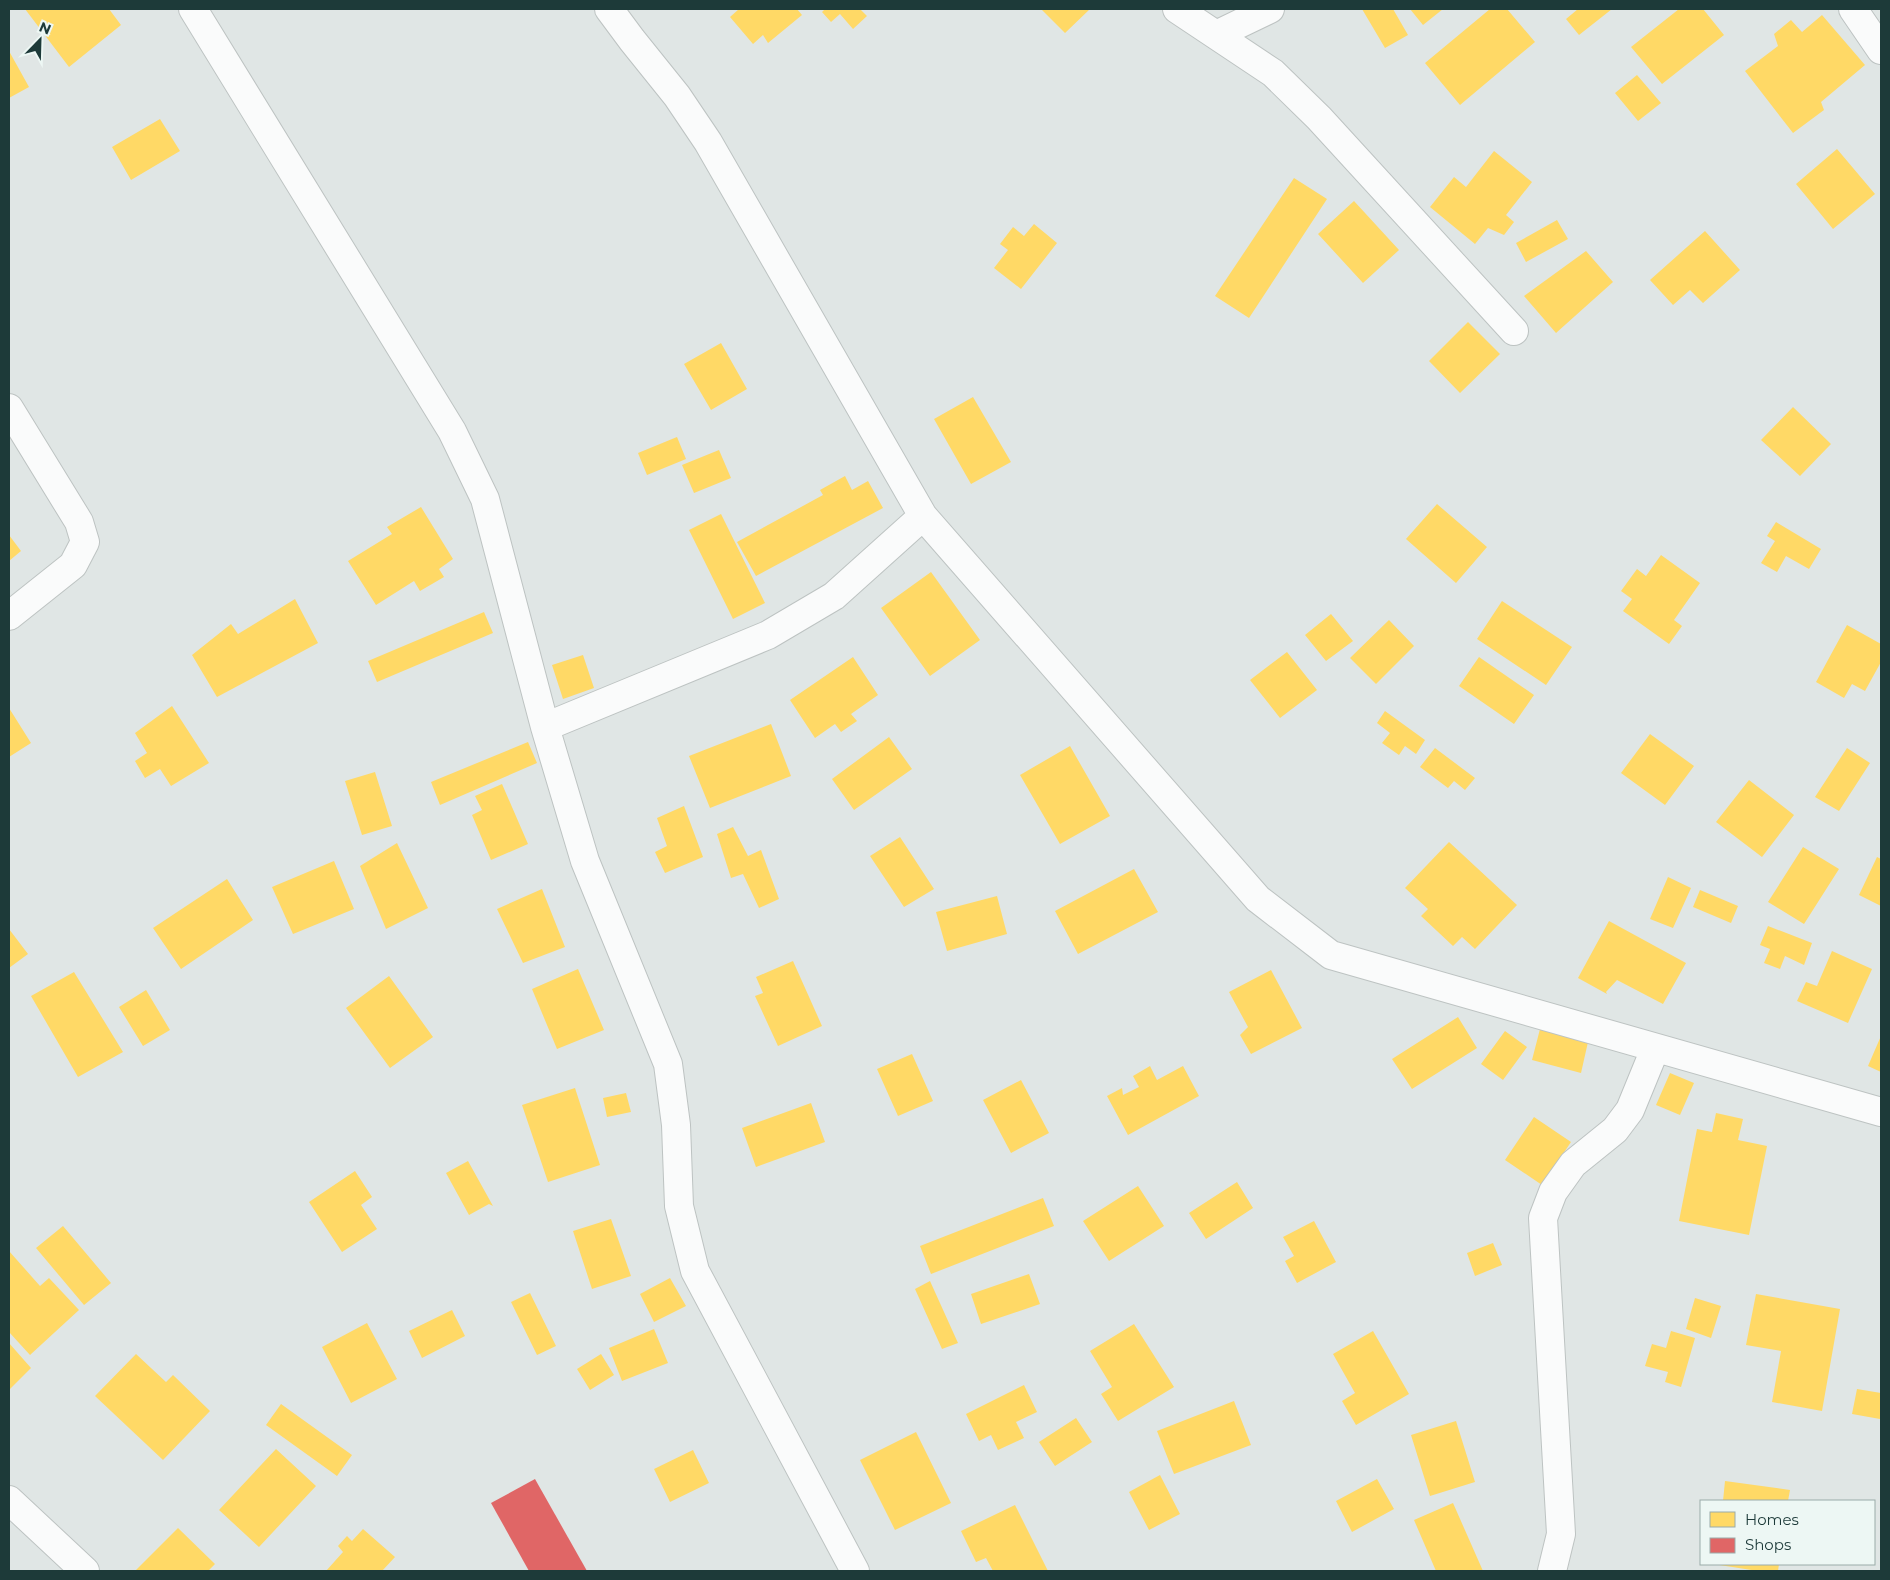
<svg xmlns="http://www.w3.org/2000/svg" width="1890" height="1580" font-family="Montserrat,sans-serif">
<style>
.homes{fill:#ffd966}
.shops{fill:#e06666}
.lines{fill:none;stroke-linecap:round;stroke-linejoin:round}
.street-casing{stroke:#bdc3c2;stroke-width:30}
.street{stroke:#fafbfb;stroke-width:28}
</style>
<rect width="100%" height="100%" fill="#e0e6e5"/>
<path class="homes" d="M25,9H109L121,25L69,67Z
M739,9H797L802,15L768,43L763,35L753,44L730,17Z
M825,9H860L867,16L853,29L840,14L831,22L822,12Z
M1041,9H1090L1065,33Z
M1362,9H1393L1408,35L1385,48Z
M1410,9H1443L1423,25Z
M1490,9H1507L1535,42L1460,105L1425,63Z
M1578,9H1612L1579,35L1566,19Z
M1679,9H1703L1724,35L1662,84L1631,47Z
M1822,15L1865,65L1821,102L1824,110L1793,133L1745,71L1778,46L1774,34L1791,20L1802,32Z
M9,51L29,87L9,98Z
M1637,75L1661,103L1638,121L1615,93Z
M160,119L180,151L131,180L112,147Z
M1837,149L1875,194L1833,229L1796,184Z
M1494,151L1532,182L1506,215L1514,222L1504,235L1488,228L1475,244L1430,207L1454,177L1466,187Z
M1294,178L1327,199L1249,318L1215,296Z
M1354,201L1399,250L1363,283L1318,234Z
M1557,220L1568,239L1526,262L1516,243Z
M1034,224L1057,243L1021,289L994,268L1008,250L1000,244L1013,227L1024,236Z
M1705,231L1740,270L1703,303L1690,290L1673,305L1650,280Z
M1586,251L1613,282L1556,333L1524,296Z
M1468,322L1500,354L1460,393L1429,361Z
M721,343L747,389L711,410L684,364Z
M973,397L1011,462L971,484L934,419Z
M1793,407L1831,444L1800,476L1761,440Z
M677,437L686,459L647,475L638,453Z
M719,450L731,478L694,493L682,465Z
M845,476L852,490L868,481L883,508L756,576L737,542L823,495L820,490Z
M1437,504L1487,547L1456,583L1406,539Z
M421,507L453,559L439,569L444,577L420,591L414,581L376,605L348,561L392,534L387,527Z
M721,514L765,603L733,619L689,530Z
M1776,522L1821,549L1809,569L1786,556L1777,572L1761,563L1775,541L1767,536Z
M9,535L21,551L9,561Z
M1661,555L1700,583L1674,620L1682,626L1669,644L1623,611L1632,599L1621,591L1637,569L1646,576Z
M931,572L980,640L930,676L881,608Z
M295,599L318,643L217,697L192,655L231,624L238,634Z
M1502,601L1572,647L1546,685L1477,639Z
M484,612L493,633L377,682L368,661Z
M1331,614L1353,641L1326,661L1305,635Z
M1389,620L1414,646L1376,684L1350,658Z
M1847,625L1881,644V662L1865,691L1852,684L1844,698L1816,682Z
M1287,652L1317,690L1280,718L1250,680Z
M583,655L594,688L563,699L552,665Z
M853,657L878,695L851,714L857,721L841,732L835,724L815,738L790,700Z
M1479,657L1534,695L1514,724L1459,686Z
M172,706L209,763L171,786L160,769L145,778L135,761L147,753L135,733Z
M9,708L31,743L9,757Z
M1385,711L1425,740L1416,754L1405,746L1399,755L1382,743L1390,733L1377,723Z
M771,724L791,776L710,808L689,756Z
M1650,734L1694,766L1665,805L1621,773Z
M889,737L912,769L854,810L832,779Z
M528,742L537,763L440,805L431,782Z
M1070,746L1110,816L1060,844L1020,775Z
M1435,748L1475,778L1465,790L1454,781L1448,788L1420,767Z
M1847,748L1870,763L1839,811L1815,797Z
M375,772L392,826L362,835L345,781Z
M1749,780L1794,815L1762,857L1716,822Z
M502,784L528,844L491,860L472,815L482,810L475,796Z
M684,806L703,857L665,873L655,852L667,846L657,818Z
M733,827L748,856L761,850L779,899L759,908L743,874L731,878L717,834Z
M900,837L934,889L904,907L870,856Z
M1449,842L1517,905L1475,949L1462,937L1453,946L1421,916L1428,909L1405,888Z
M397,843L428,908L386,929L360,866Z
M1803,847L1839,869L1804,924L1768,902Z
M1877,857L1881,859V906L1859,895Z
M334,861L354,909L293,934L272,887Z
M1134,869L1158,912L1078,954L1055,911Z
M1668,877L1691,888L1673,928L1650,919Z
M227,879L253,920L181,969L153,928Z
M542,889L565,947L523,963L497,909Z
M1700,890L1738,906L1731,923L1693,907Z
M997,896L1007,934L947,951L936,912Z
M1609,921L1686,963L1663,1004L1617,980L1606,992L1607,994L1578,978Z
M1768,926L1812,943L1804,965L1785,956L1780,969L1764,963L1770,949L1760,945Z
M9,929L28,954L9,968Z
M1832,951L1872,969L1848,1023L1797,1001L1806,982L1817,986Z
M793,961L822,1026L778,1046L755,996L763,993L756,977Z
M578,969L604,1030L557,1049L532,989Z
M1271,970L1302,1028L1251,1054L1240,1035L1248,1027L1229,992Z
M74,972L123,1052L78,1077L31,996Z
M389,976L433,1037L390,1068L346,1008Z
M146,990L170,1030L143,1046L119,1007Z
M1458,1017L1477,1048L1412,1089L1392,1059Z
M1540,1029L1588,1042L1581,1073L1532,1060Z
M1505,1031L1527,1047L1503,1080L1481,1064Z
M1881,1036V1072L1868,1066Z
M912,1054L933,1101L898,1116L877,1069Z
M1150,1066L1157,1080L1183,1066L1199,1096L1128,1135L1107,1096L1122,1088L1123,1095L1139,1087L1133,1076Z
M1670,1073L1694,1083L1680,1115L1656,1105Z
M1021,1080L1049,1133L1011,1153L983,1100Z
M575,1088L600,1165L548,1182L522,1105Z
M626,1093L631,1112L607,1117L603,1098Z
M811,1103L825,1142L756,1167L742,1128Z
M1716,1113L1743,1119L1738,1140L1767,1146L1749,1235L1679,1221L1697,1129L1712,1132Z
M1534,1117L1571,1142L1542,1185L1505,1160Z
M468,1161L493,1206L489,1204L469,1215L446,1173Z
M355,1171L372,1197L361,1205L377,1229L342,1252L309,1202Z
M1237,1182L1253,1208L1206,1239L1189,1213Z
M1138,1186L1164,1226L1109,1261L1083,1221Z
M1043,1198L1054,1226L931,1274L920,1246Z
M611,1219L631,1276L592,1289L573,1231Z
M1314,1221L1336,1262L1297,1283L1285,1261L1294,1256L1283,1237Z
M63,1226L111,1283L84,1305L36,1248Z
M1493,1243L1502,1265L1475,1276L1467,1253Z
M9,1251L40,1286L49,1278L79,1310L30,1355L9,1332Z
M1029,1274L1040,1304L981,1324L971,1294Z
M670,1278L686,1306L654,1322L640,1294Z
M930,1281L958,1343L942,1349L915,1289Z
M530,1293L556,1346L537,1355L511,1302Z
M1756,1294L1840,1309L1822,1411L1772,1402L1781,1351L1746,1345Z
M1695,1298L1721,1306L1711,1338L1686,1329Z
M452,1310L465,1336L422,1358L409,1331Z
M367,1323L397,1379L351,1403L322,1347Z
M1134,1324L1174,1387L1118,1421L1101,1394L1112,1387L1090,1351Z
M654,1329L668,1363L622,1381L609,1348Z
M1373,1331L1409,1394L1356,1425L1342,1401L1355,1393L1333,1354Z
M1671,1331L1695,1338L1681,1387L1665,1382L1668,1372L1645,1366L1652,1344L1666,1348Z
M9,1343L31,1368L9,1390Z
M136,1354L166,1382L173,1375L210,1411L163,1460L95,1396Z
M601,1354L614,1375L590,1390L577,1369Z
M1024,1385L1037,1412L1016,1422L1024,1438L998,1450L991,1435L979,1441L966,1414Z
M1857,1389L1881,1393L1880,1419L1852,1414Z
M1234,1401L1251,1445L1174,1474L1157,1431Z
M281,1404L352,1455L337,1476L266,1425Z
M1076,1418L1092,1442L1055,1466L1039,1442Z
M1456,1421L1475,1482L1430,1496L1411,1435Z
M916,1432L951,1503L895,1530L860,1460Z
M276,1449L316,1486L259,1547L219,1510Z
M693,1450L709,1483L670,1502L654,1469Z
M1160,1475L1180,1514L1149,1530L1129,1492Z
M1377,1479L1394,1509L1352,1532L1336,1501Z
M1725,1481L1790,1490L1788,1501H1723Z
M1453,1503L1483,1571H1436L1414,1520Z
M1015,1505L1048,1571H993L986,1558L976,1562L961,1531Z
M178,1528L215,1564L208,1571H135Z
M363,1529L395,1557L382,1571H326L343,1552L338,1546L347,1536L352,1541Z
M1713,1564H1779L1778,1571H1758Z"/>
<path class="shops" d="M535,1479L587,1571H529L491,1503Z"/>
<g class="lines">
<g class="street-casing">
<path id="street" d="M193,9L452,431L485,499L545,727L585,861L668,1064L676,1125L679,1206L695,1271L855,1571
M609,9L632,40L677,96L708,142L923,516L1258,899L1331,955L1881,1112
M1177,9L1273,73L1319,118L1514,331
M1853,9L1881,50
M1216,35L1270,9
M9,408L79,522L85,542L73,565L9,616
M545,727L768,635L834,596L923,516
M9,1500L85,1571
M1552,1571L1561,1534L1543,1218L1553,1192L1573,1164L1615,1130L1630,1110L1655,1049"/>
</g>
<use href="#street" class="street"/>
</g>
<rect width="1890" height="1580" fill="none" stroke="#1d3a39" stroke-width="20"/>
<rect x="1700" y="1500" width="175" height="65" fill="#edf7f4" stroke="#9aaba9"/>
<rect x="1710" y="1512" width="25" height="15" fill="#ffd966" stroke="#9aaba9"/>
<text x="1745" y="1525" font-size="15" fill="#1d3a39">Homes</text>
<rect x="1710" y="1538" width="25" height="15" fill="#e06666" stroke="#9aaba9"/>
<text x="1745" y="1550" font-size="15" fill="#1d3a39">Shops</text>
<g transform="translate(40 40) rotate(23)" stroke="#edf7f4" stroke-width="4" paint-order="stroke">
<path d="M0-4L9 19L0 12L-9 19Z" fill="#1d3a39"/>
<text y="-8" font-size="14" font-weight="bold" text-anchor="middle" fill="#1d3a39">N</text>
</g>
</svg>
